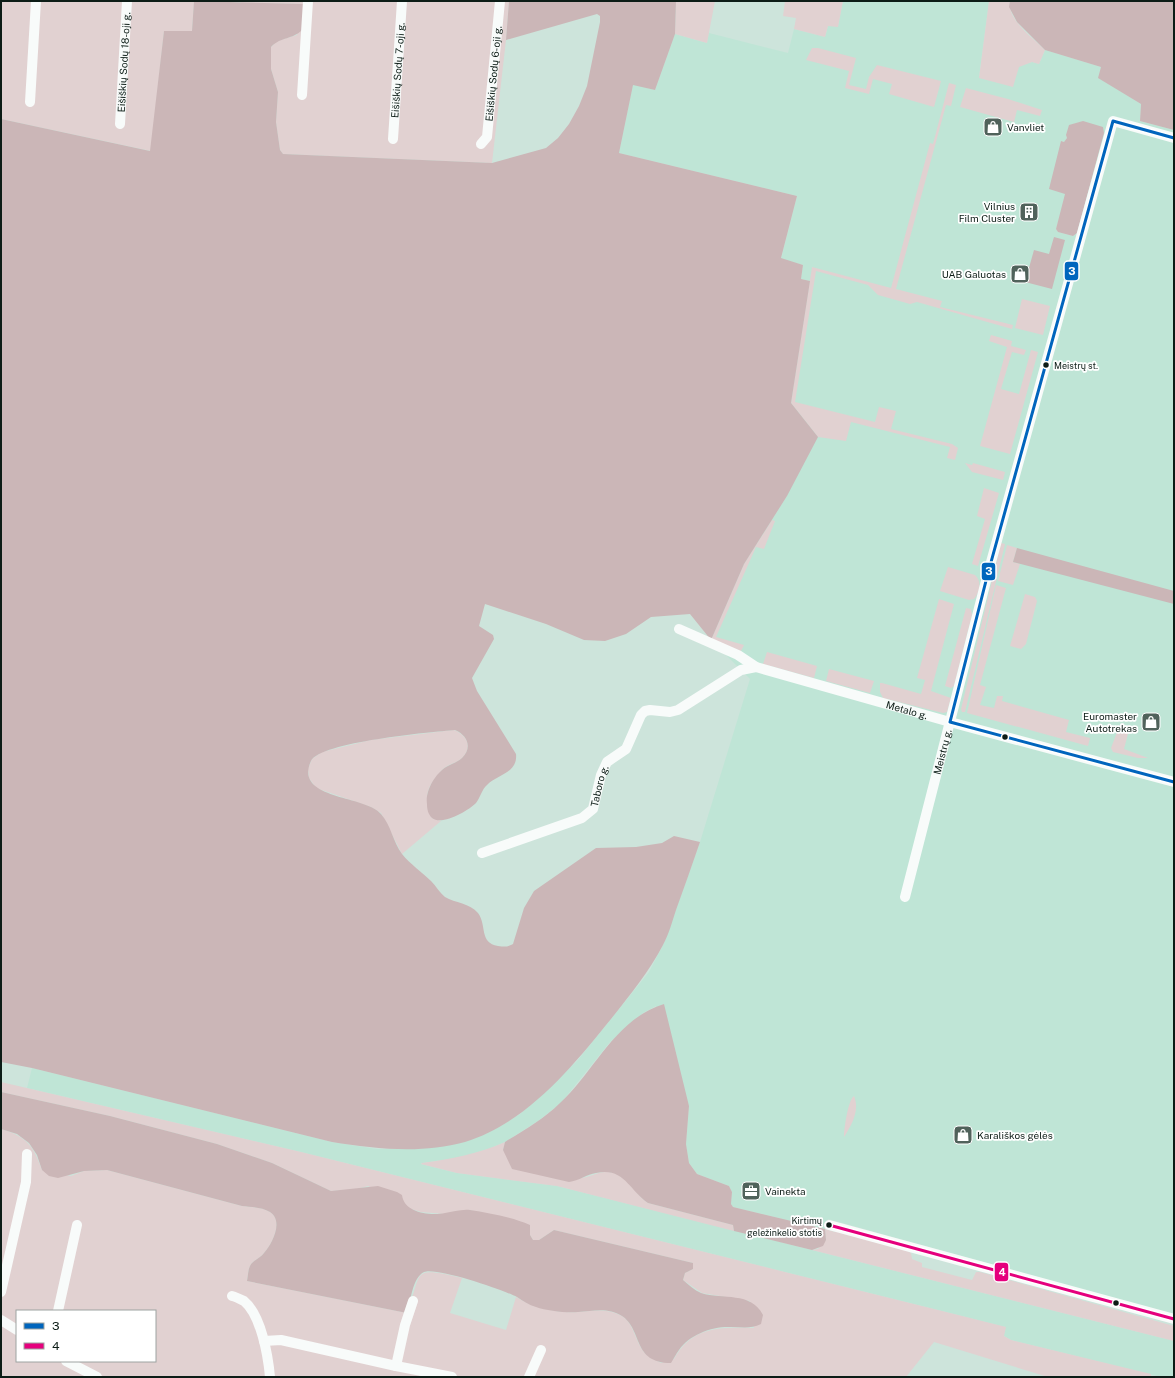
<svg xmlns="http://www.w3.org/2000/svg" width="1175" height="1378" font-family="'Public Sans',sans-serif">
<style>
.built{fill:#bfe5d6;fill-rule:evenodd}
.green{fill:#e1d1d1;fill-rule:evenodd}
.forest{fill:#cbb6b7}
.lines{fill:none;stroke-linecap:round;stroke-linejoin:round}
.minor{stroke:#f8fbfa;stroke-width:10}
.bus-1-casing{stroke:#fff;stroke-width:6}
.bus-2-casing{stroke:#fff;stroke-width:6}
.bus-1{stroke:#0065bd;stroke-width:3}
.bus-2{stroke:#e5007d;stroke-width:3}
.bus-dot{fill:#0c1c16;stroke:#fff;stroke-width:1.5}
.labels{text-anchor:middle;stroke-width:3.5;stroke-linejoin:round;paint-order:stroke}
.bus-label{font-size:9px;fill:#0c1c16;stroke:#fff;text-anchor:start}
.street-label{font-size:10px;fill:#0c1c16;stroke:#fff}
.poi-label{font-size:10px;fill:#0c1c16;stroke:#fff;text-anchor:start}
.line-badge{stroke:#fff;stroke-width:1.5}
.badge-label{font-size:11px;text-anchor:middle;font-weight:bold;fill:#fff}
</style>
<rect width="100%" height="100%" fill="#cde4db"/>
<path class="built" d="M843,1H989L979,78L1032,62L1039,64L1045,50L1101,67L1099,78L1141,104L1140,121L1174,130V1315L828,1219L825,1229L733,1207L731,1204L732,1192L729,1186L697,1174L689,1163L686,1144L689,1106L656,1006L643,1013L610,1042L561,1103L538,1121L505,1142L486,1150L463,1157L422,1163L421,1164L457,1173L557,1186L1174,1341V1377H1161L1011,1340L1004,1336L1005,1327L938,1310L301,1152L27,1088L32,1068L332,1142L377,1149H409L463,1142L483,1135L501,1126L520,1114L536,1100L577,1061L649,972L664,943L700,842L750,679L711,640L744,564L787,496L791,403L810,281L801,279L803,265L781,259L797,196L619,153L633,84L655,90L675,34L707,43L709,33L788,53L794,29L825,37L828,26H838ZM1104,133L1077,233L1073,236L1058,232L1056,229L1066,194L1061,141L1064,142L1067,138L1066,135Z"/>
<path class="green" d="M1,1H194L192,31H164L151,151L1,119Z
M240,1H509L506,40L492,163L283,154L280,150L276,122L278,92L271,69V47L277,41L297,35L303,4L241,3Z
M676,1H715L707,43L675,34Z
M785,1H843L838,27L828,26L825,37L794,29L796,18L783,16Z
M989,1H1010C1007,20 1033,38 1045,50L1039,64L1032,62L1019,67L1013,87L979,78Z
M812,48H818L856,58L849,85L866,89L869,77L877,65L941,81L934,107L889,94L892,84L873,79L869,94L845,88L849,71L806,60Z
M949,83L956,85L951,106L946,105L896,289L942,301L940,307L1013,325L1012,329L917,302L910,304L878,295L868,285L816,271L795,402L875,422L879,407L896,411L891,429L952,444L958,448L955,460L947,458L950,447L851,422L846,441L818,437L791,403L812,267L891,288L930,143L933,144Z
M966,88L1008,99L1042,110L1040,116L1017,110L1014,122L960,107Z
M1022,299L1050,306L1043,335L1015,328Z
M991,335L1012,341L1011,346L1026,350L1024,355L1012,352L1001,389L1019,394L1031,350L1038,352L1010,454L980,446L1007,347L989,341Z
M965,463L972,465L973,463L1005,472L1003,480L972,472Z
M984,488L999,493L978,566L972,564L985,519L977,516Z
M772,520L775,521L764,549L756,547L716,637L744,645L741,651L711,640L744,564Z
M1001,543L1005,544L965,712H962L961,709Z
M1007,545L1017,548L1013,562L1020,564L1013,585L998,581Z
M948,567L975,575C982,581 980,592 974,599L969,600L940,591Z
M996,585L1006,588L980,685L986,687L980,705L994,708L997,696H1003L1002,701L1069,720L1066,732L1090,738L1088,746L967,713Z
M1025,594L1035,597L1037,601L1026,644L1021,649L1010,646Z
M939,599L954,604L931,691L951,698L947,712L943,713L883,698L880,692V683H882L921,694L925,680L917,678Z
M966,608L971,609L972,615L954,686L951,688L945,686Z
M767,652L817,666L814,678L763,664Z
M829,669L874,681L870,693L826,681Z
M1119,727L1129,730L1124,749L1148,758H1138L1113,752L1111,748Z
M454,730C467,735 473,747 462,758C457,763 448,764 443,769C439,773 433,781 430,786C424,798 429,807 432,818L441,821L402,854L381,813L371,807L316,788L309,778L308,769L312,759L322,752L371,740Z
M1,1082L301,1152L938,1310L1006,1327L1004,1336L1011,1340L1151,1374V1377H1048L934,1342L906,1377H1V1129C27,1137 33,1145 42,1170L71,1176L84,1171L107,1170L242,1206C251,1207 262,1207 270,1212C284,1221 272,1244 264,1253C261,1258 253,1260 250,1266C248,1270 248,1276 247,1281L407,1313C423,1271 410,1266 462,1278L450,1313L506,1330L516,1297C532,1307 559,1314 578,1312C594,1311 605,1308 620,1315C635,1322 635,1345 647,1355C651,1358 656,1360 661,1363L674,1359C692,1326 720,1327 754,1328L750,1301L702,1293L683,1280L685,1273L693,1269V1263L554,1230L539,1240H533L530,1235L487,1214L469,1210L444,1214L421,1212L408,1208L402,1202L368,1186L353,1190L331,1191L272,1163L217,1144L110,1116L1,1092ZM17,1311H155V1361H17Z
M854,1096C860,1110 852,1125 844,1137C844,1129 848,1100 854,1096Z
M505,1142L503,1150C531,1169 545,1183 581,1178C593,1177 599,1169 614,1173C629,1178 635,1194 648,1203L733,1225L734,1231L557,1186L457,1173L421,1164L422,1163C451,1159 478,1154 505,1142Z
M825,1229L835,1232V1231L907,1251L911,1253L912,1259L922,1263V1267L972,1280L976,1272H980L1174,1326V1341L812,1250L818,1249L826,1240Z"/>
<path class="forest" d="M194,1L304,4L302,30C292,40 282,36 271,47V69L278,92L276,122L280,150L283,154L492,163L546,148L558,138L569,124L579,106L587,86L600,22V16L597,14L506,40L509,1H676L675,34L655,90L633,85L619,153L797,196L781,258L803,265L801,279L810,281L791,403L818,437L787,496L744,564L711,640L690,614L651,617L626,634L605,641L584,640L546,624L485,604L479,626L493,635L494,639L472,678L477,691L516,754C518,773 498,774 487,785C482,789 480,798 476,803C468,811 442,826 432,818C428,814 427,809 427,804C425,791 435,774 446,767C451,764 458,762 462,758C473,747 467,735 455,730C431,732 320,742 311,761C293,800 366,795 381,814C391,825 393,842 402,854C410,864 422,872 431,881C436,886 440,893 445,897C455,903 470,903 478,913C487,925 479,943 498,946C505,947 507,947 513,944L524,908L534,891L596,848L636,847L662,843L674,836L700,842C692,865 684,888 676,910C672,922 669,934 663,945C649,972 630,995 611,1019C572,1067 527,1123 465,1142C422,1154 376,1149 332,1142L32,1068L1,1062V119L150,151L164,31H192Z
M1010,1H1174V130L1140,121L1141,104L1098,78L1101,67L1045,50L1017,22L1009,7Z
M1083,121L1103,127L1104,133L1077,233L1073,236L1058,232L1056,229L1065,194L1049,189L1061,141L1064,142L1067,138L1066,135L1069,125Z
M1054,237L1065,240L1052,289L1025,282L1034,250L1049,254Z
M1017,548L1174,591V604L1013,562Z
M664,1004L689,1106L686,1144L689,1163L697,1174L729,1186L732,1192L731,1204L733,1207L825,1229L826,1240L823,1246L812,1250L734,1231L733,1225L648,1203C629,1190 624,1167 596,1173C587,1174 579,1181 569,1182L512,1169L503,1150L505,1142C524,1130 544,1119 560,1103C595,1071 615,1019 664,1004Z
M1,1092L110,1116L217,1144L272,1163L331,1191L378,1186L397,1192L402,1195C404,1213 430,1216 445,1213C453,1212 461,1209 470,1210C489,1213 512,1217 530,1225V1235L533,1240H539L554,1230L693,1263V1269L685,1273L683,1280C689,1285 694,1290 701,1293C723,1300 751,1291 763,1315L761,1324C751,1329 742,1327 731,1327C713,1326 690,1334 679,1350C676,1354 674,1358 671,1363C632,1363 643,1330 622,1316C608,1307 593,1311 578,1312C566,1313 547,1311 536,1307C529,1305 523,1301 517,1297C503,1290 437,1267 424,1272C412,1278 411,1301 407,1313L247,1281C248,1276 248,1270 250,1266C253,1260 261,1258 264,1253C272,1244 284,1221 270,1212C262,1207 251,1207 242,1206L107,1170L84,1171L58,1178L49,1176L42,1170L37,1155L29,1143L17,1134L1,1129Z"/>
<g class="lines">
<g class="minor">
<path d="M302,95L308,1"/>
<path d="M30,102L36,1"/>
<path id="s1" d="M120,124L127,1"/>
<path id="s2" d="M393,139L402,1"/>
<path id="s3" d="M481,144L487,137L500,1"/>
<path id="s4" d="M679,629L738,655L756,667L950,722L1174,782"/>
<path id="s5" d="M482,853L582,818L593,809L601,775L607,762L626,749L641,715L645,711L650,710L670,712L678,710L741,670L756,667"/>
<path id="s6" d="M905,897L988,573L1113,121L1174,138"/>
<path d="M829,1225L1174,1319"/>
<path d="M1,1292L26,1182L27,1154"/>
<path d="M232,1296C236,1297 240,1299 244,1301C261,1315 268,1355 270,1377"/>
<path d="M413,1301L405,1325L396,1366L452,1377"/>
<path d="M58,1311L77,1225"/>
<path d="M1,1320L17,1330"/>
<path d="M264,1341L281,1340L396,1366"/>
<path d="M66,1361L97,1377"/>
<path d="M529,1377L541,1350"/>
</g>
<g class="bus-1-casing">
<path id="bus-1" d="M1113,121L1174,138
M950,722L988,573L1113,121
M950,722L1174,782"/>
</g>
<g class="bus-2-casing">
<path id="bus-2" d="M829,1225L1174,1319"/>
</g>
<use href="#bus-1" class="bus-1"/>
<use href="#bus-2" class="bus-2"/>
</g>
<defs>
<g id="shop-square" transform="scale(1)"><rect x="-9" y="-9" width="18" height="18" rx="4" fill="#50625b" stroke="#fff"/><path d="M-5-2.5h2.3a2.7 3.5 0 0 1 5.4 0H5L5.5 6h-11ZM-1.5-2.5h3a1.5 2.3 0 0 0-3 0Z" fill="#fff"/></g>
<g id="building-square" transform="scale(1)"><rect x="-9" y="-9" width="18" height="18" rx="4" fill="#50625b" stroke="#fff"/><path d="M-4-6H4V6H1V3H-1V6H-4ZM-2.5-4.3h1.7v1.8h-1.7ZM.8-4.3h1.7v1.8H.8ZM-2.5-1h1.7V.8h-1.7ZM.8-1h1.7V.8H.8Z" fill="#fff"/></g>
<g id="office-square" transform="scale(1)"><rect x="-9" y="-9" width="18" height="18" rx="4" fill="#50625b" stroke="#fff"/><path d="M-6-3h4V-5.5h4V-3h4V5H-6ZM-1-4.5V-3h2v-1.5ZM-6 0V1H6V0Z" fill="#fff"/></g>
</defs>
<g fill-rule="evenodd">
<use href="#shop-square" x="993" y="127"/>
<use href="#building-square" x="1029" y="212"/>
<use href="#shop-square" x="1020" y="274"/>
<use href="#shop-square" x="1151" y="722"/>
<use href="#shop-square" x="963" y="1135"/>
<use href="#office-square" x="751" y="1191"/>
</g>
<g class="bus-dot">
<circle cx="1046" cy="365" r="3.5"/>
<circle cx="1005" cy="737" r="3.5"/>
<circle cx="829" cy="1225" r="3.5"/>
<circle cx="1116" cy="1303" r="3.5"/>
</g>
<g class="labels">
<g class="bus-label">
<text x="1054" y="369">Meistrų st.</text>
<text x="822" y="1224" text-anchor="end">Kirtimų<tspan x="822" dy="12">geležinkelio stotis</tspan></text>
</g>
<g class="street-label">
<text dy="4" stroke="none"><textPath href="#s1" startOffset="62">Eišiškių Sodų 18-oji g.</textPath></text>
<text dy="4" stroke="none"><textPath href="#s2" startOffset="69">Eišiškių Sodų 7-oji g.</textPath></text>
<text dy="4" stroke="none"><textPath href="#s3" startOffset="73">Eišiškių Sodų 6-oji g.</textPath></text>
<text dy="4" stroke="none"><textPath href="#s4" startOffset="243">Metalo g.</textPath></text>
<text dy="4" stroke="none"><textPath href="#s6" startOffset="150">Meistrų g.</textPath></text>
<text dy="4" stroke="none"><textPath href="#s5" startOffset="144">Taboro g.</textPath></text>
</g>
<g class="poi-label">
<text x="1007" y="131">Vanvliet</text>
<text x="1015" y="210" text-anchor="end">Vilnius<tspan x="1015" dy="12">Film Cluster</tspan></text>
<text x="1006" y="278" text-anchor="end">UAB Galuotas</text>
<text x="1137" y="720" text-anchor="end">Euromaster<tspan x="1137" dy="12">Autotrekas</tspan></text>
<text x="977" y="1139">Karališkos gėlės</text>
<text x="765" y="1195">Vainekta</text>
</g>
</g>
<g class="line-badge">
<rect x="1064" y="261" width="15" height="20" rx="4" fill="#0065bd"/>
<rect x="981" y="562" width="15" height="19" rx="4" fill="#0065bd"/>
<rect x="994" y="1262" width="15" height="20" rx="4" fill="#e5007d"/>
</g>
<g class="badge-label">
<text x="1072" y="275">3</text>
<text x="989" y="575">3</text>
<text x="1002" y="1276">4</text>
</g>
<rect width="1175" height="1378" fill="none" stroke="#0c1c16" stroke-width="4"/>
<rect x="16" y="1310" width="140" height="52" fill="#ffffff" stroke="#9ea4a2"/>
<rect x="24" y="1323" width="20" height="6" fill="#0065bd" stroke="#9ea4a2"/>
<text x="52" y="1330" font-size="12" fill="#0c1c16">3</text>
<rect x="24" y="1343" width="20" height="6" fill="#e5007d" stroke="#9ea4a2"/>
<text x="52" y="1350" font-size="12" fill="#0c1c16">4</text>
</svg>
